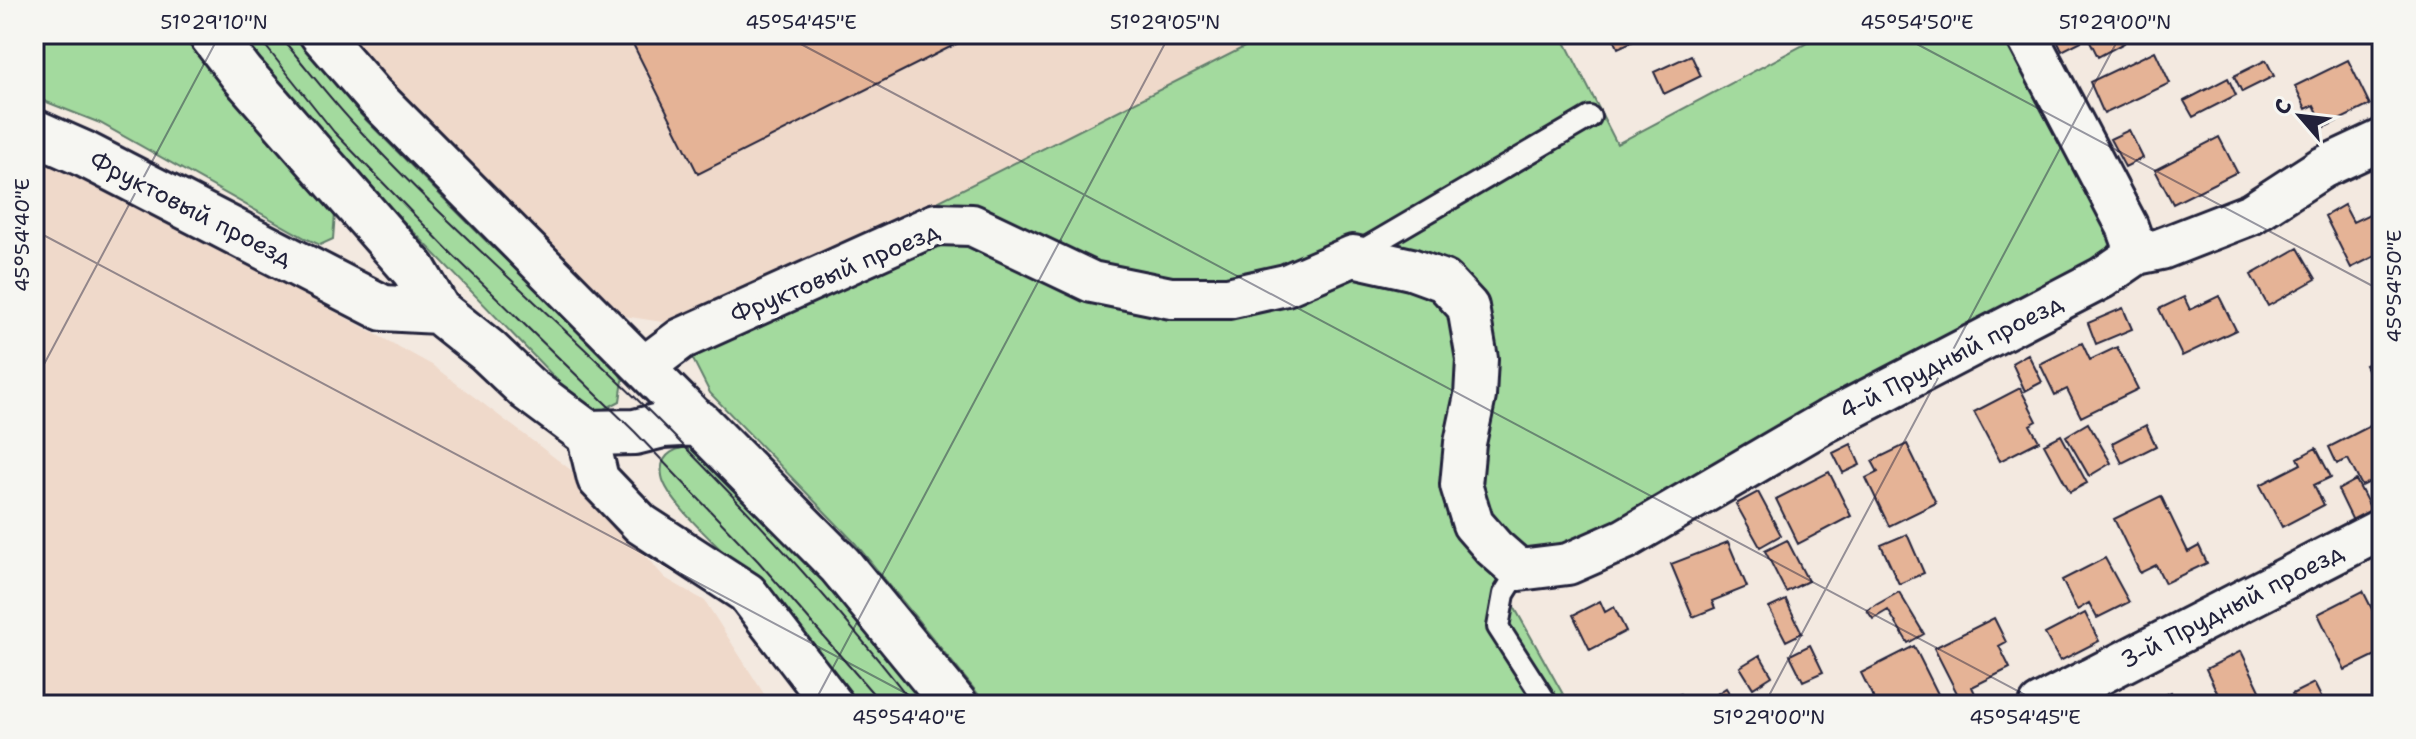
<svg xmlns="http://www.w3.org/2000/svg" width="2416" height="739" font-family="'Shantell Sans',sans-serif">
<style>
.built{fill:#efd9ca}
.green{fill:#a3da9e;stroke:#627e6c;stroke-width:2}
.building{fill:#e5b396;stroke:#22223b;stroke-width:2}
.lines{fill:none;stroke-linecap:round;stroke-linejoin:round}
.service-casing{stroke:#22223b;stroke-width:26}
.minor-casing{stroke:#22223b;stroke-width:46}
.tertiary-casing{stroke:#22223b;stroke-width:50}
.service{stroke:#f6f6f2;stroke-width:20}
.minor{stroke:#f6f6f2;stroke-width:40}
.tertiary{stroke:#f6f6f2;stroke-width:44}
.tram{stroke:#22223b;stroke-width:2}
.ticks{fill:none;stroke:#22223b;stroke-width:2;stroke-opacity:0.45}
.labels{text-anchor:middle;stroke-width:8;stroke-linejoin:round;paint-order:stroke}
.street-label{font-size:24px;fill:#22223b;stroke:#f6f6f2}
.neatline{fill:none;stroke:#22223b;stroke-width:3}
.ticks-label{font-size:20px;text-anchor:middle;fill:#22223b}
</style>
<rect width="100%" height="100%" fill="#f3e9e0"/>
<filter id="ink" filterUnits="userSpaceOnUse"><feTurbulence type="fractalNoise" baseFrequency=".0125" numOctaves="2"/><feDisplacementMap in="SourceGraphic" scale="16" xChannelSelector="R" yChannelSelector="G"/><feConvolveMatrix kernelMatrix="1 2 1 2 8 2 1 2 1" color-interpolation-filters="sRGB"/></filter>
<g filter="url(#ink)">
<path class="built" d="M348,34H1270L771,286L675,324L624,316L387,82Z
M34,152L74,169L432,365L571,470L665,578L705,601L771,705H34Z"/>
<path class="green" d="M34,34H189L228,87L335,213L333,239L320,245L305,238L100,123L34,97Z
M239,34H295L361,115L483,238L609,358L623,380L620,401L599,412L558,381L323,138Z
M1270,34H1561L1617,144L1824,34H2015L2117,226L2113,249L2098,267L1580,541L1525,548L1512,603L1569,705H987L855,543L710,393L675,324L771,286Z
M697,446L826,581L927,705H859C822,661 785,616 746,574C726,553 666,502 662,476C658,452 679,447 697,446Z"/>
<path class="building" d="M628,34H976L698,174Z
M1612,34H1649L1618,48Z
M2054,34H2095L2062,51Z
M2104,34H2119L2124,43L2098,57L2090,41Z
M2155,51L2170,83L2104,114L2090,82Z
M1691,55L1701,76L1664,94L1654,72Z
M2266,60L2274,76L2242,92L2234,76Z
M2348,60L2370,105L2325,127L2314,105L2306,109L2295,86Z
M2228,78L2236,95L2193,117L2184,101Z
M2129,130L2143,158L2125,167L2110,139Z
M2219,137L2237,172L2173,204L2155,170Z
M2344,205L2353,222L2382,208V270L2375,256L2351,268L2325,216Z
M2298,248L2316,279L2268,306L2251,275Z
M2219,296L2236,330L2182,356L2159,309L2184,297L2190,310Z
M2123,308L2132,329L2096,344L2088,323Z
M2082,343L2090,360L2117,347L2138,389L2081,417L2067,389L2055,395L2040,364Z
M2028,354L2042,382L2025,391L2012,363Z
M2382,357V384L2376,387L2365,365Z
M2020,388L2037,421L2030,425L2039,441L2000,461L1974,412Z
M2382,420V476L2362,486L2348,459L2337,464L2329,447Z
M2088,423L2111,463L2089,476L2066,436Z
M2146,425L2156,446L2122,463L2112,443Z
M2061,435L2087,483L2070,492L2044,444Z
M1851,444L1860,465L1843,473L1833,453Z
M1907,444L1936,503L1889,526L1866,478L1878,472L1872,461Z
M2316,448L2331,477L2314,485L2324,505L2282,527L2260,485L2301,464L2298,458Z
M1829,472L1851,516L1798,544L1776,499Z
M2356,480L2372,511L2353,521L2338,490Z
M1758,492L1781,535L1760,547L1736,504Z
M2161,496L2188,552L2199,546L2207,563L2165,583L2156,565L2140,573L2114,519Z
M1907,534L1924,573L1899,584L1881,545Z
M1787,540L1808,581L1786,592L1765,551Z
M1728,542L1747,587L1712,601L1715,608L1693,617L1671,564Z
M2105,558L2129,602L2097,618L2089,603L2077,610L2062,580Z
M2363,591L2382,629V652L2345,670L2318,614Z
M1899,592L1924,634L1908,643L1888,610L1873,619L1867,610Z
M1786,600L1802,633L1786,641L1769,608Z
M1600,601L1605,612L1614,607L1626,631L1590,650L1573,615Z
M2085,613L2099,641L2060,661L2045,634Z
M1994,618L2006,642L1999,646L2010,668L1972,687L1979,702L1963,705L1934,648Z
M1810,645L1823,672L1803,681L1790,655Z
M1914,646L1942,702L1935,705H1877L1861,673Z
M2241,651L2267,705H2223L2206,669Z
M1760,655L1772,676L1753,688L1740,667Z
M2314,683L2325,705H2298L2292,694Z
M1726,688L1737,705H1712L1709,699Z
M2171,692L2178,705H2145Z
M1680,694L1687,705H1662Z"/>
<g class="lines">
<g class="service-casing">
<path id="service" d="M1356,254L1590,117
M1519,570L1504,594L1498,627L1548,705"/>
</g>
<g class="minor-casing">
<path id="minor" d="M320,34L373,95L699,423
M2026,34L2127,226L2137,254
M644,367L681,339L936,224L972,225L1092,282L1171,298H1228L1286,285L1353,256L1411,269L1444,281L1468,307L1477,359L1475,396L1465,443L1461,485L1473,524L1494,548L1519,570L1568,564L1625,539L1827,421L2102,278L2137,254L2161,249L2251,214L2322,168L2382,140
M587,433L598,479L641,524L747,593L833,705
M2040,705L2382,529"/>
</g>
<g class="tertiary-casing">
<path id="tertiary" d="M211,34L242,74L414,270L438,311L488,351L528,389L587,433L635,432L663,425L699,423L840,565L955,705
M34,132L84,154L383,308L438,311"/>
</g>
<use href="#service" class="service"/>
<use href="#minor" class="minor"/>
<use href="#tertiary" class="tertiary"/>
<path class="tram" d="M256,34L334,132L453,255L635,432L758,561L883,705
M278,34C303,63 326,94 352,122C450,229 562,323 664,426C752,514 838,606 914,705"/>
</g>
</g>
<path class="ticks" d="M782,34L2044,705M1898,34L2382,291M34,230L928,705M34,383L220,34M813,705L1170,34M1764,705L2121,34"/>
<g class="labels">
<g class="street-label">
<text transform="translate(191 209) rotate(27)" y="8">Фруктовый проезд</text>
<text transform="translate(835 273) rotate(-23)" y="8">Фруктовый проезд</text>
<text transform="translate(1951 357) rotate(-27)" y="8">4-й Прудный проезд</text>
<text transform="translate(2232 606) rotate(-27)" y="8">3-й Прудный проезд</text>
</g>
</g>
<rect width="2416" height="739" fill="none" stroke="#f6f6f2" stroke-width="88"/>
<g transform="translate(2300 116) rotate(298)" stroke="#f6f6f2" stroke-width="6" paint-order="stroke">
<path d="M0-6L14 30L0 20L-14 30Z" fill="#22223b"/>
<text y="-12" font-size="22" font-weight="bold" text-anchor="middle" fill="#22223b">С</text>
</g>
<rect x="44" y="44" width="2328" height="651" class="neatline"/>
<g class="ticks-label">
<text x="214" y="29">51°29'10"N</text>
<text x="801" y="29">45°54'45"E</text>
<text x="1165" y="29">51°29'05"N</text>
<text x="1917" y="29">45°54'50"E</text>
<text x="2115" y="29">51°29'00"N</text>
<text transform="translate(22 235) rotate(-90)" y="7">45°54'40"E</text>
<text transform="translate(2394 286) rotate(-90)" y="7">45°54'50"E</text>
<text x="909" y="724">45°54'40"E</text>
<text x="1769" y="724">51°29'00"N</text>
<text x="2025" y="724">45°54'45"E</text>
</g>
</svg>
